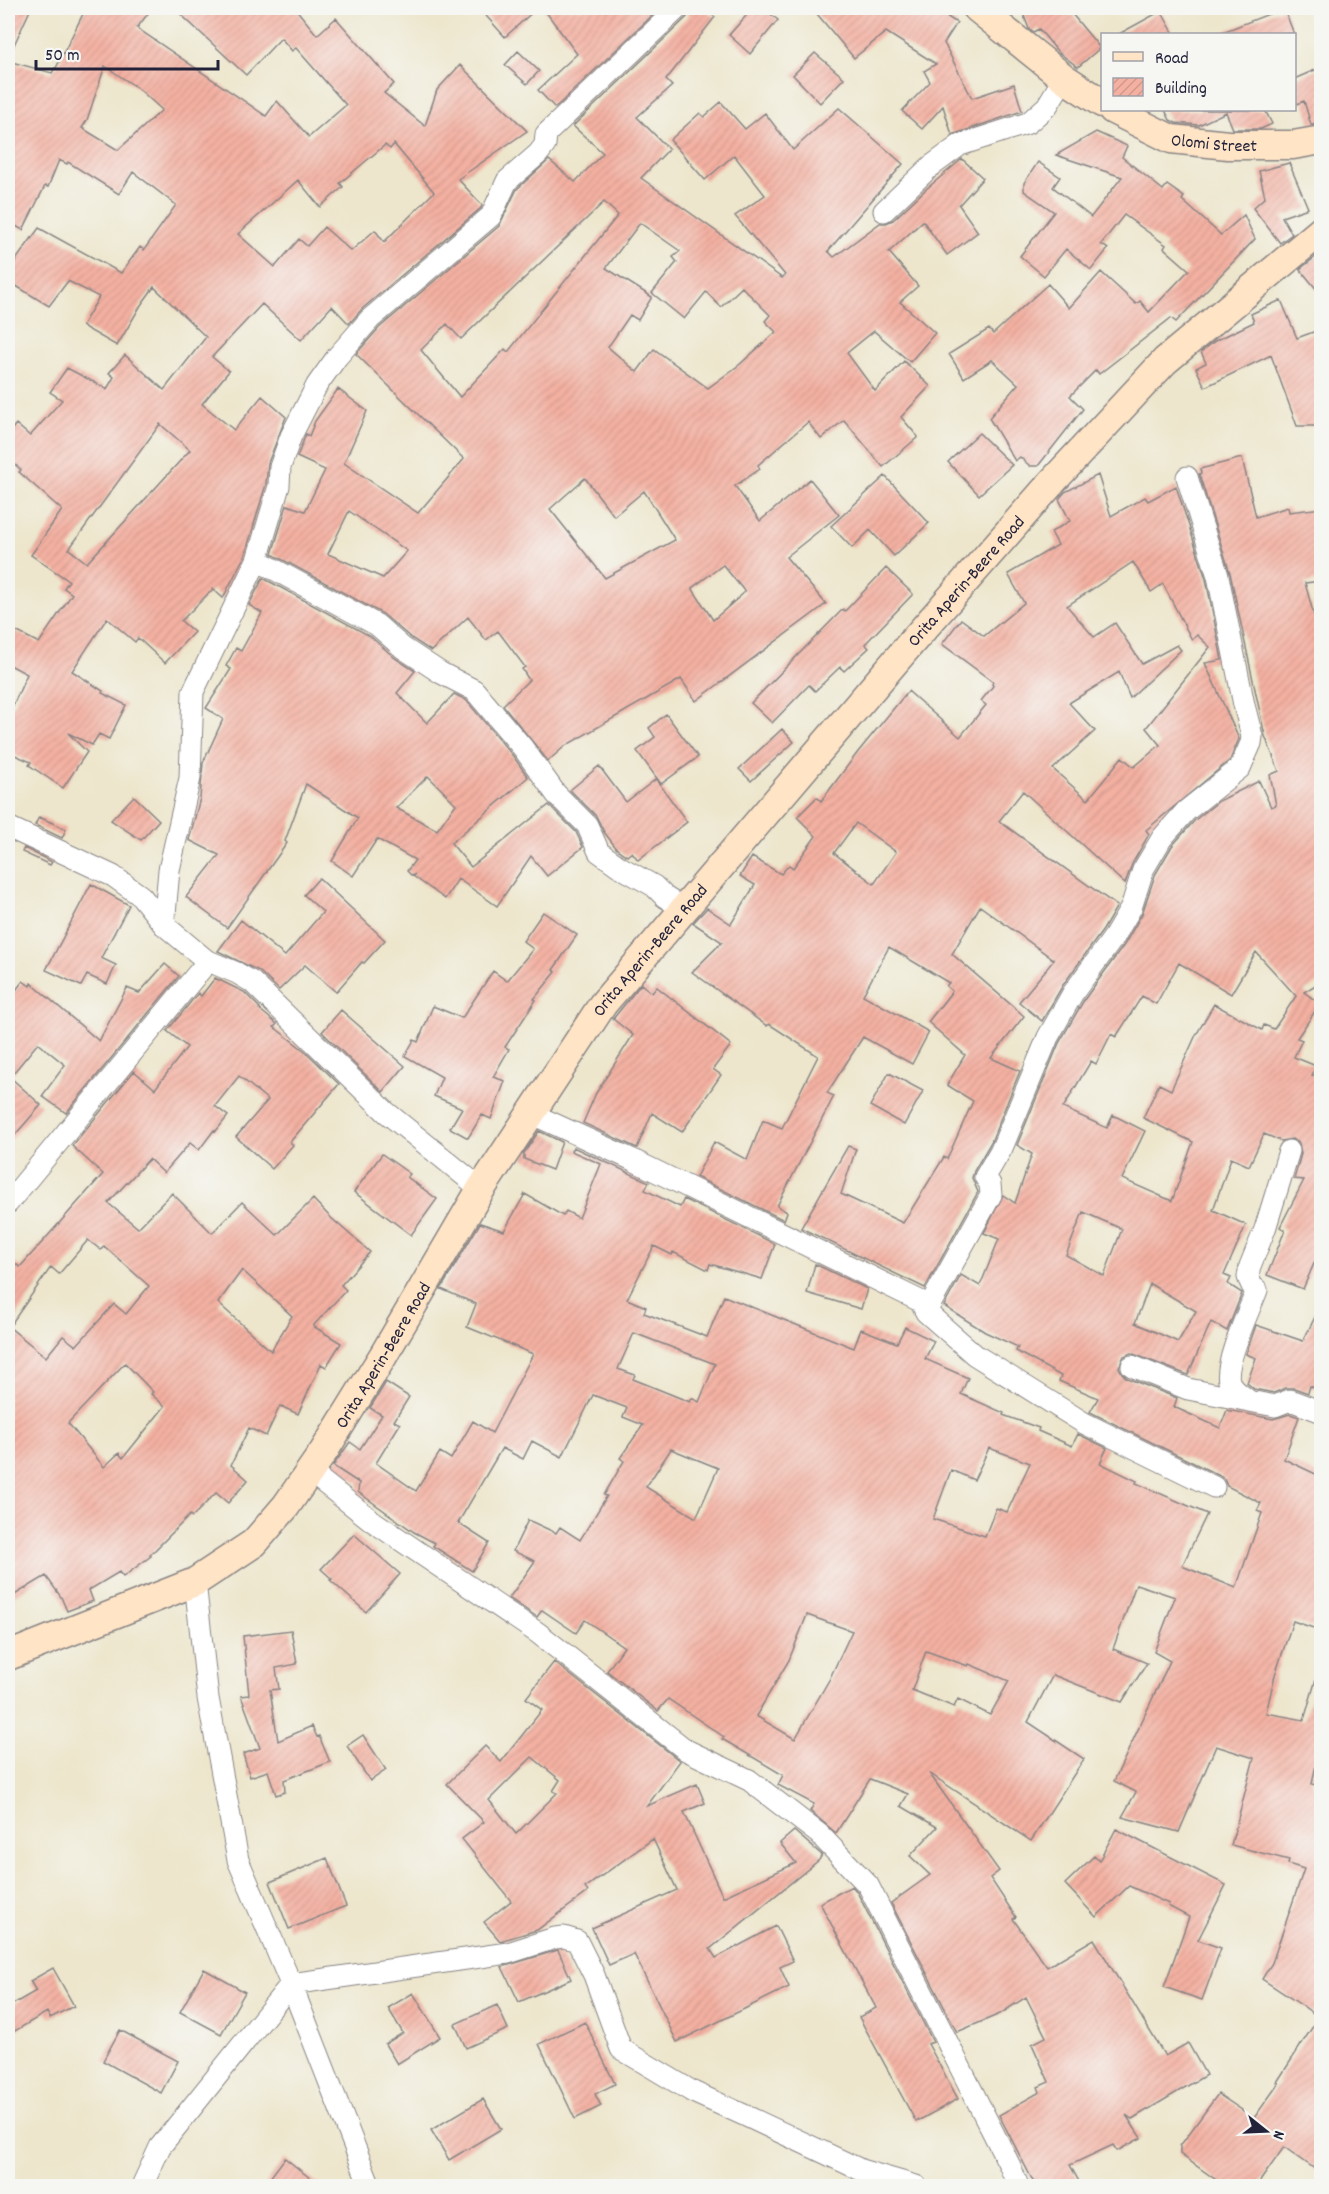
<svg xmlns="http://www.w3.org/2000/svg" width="1329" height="2194" font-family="Dekko,sans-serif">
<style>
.building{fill:url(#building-hatch);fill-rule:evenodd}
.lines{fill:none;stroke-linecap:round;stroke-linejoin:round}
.street-casing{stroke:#888484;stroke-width:23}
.secondary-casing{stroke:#888484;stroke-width:31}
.street{stroke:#fff;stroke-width:21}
.secondary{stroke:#ffe4c6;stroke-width:28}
.labels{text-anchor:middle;stroke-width:6;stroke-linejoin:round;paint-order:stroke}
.street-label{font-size:18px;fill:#22223b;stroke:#f6f6f2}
</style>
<defs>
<pattern id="building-hatch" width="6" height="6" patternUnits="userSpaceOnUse" patternTransform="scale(1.5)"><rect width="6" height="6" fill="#f4b1a2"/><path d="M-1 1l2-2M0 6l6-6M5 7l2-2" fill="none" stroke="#d1988c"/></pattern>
</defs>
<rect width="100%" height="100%" fill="#f6f6f2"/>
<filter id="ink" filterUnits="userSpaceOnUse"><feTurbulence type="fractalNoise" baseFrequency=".0167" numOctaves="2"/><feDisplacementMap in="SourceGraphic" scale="12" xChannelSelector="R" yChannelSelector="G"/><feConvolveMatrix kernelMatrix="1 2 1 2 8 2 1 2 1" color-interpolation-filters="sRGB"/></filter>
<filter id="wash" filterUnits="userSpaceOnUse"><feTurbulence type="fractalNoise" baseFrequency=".008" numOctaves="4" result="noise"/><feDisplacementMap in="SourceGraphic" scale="24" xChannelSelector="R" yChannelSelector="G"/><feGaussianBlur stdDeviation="1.35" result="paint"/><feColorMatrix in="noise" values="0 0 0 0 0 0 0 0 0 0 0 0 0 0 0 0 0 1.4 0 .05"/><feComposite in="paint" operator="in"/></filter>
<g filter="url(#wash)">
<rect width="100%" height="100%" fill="#ede6cc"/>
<g id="blocks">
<path class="building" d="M8,8H31L8,58Z
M86,8H152L137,28L266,116L277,101L309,137L346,105L296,48L292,51L281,38L246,75L174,8H295L317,35L336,18L394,84L384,93L425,126L437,90L460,65L527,131L458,179L482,205L481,208L362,309L349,324L332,306L301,340L262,304L212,357L229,371L202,404L234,430L262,396L286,417L268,463L266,484L245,555L223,598L213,589L181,621L194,632L165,663L138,638L135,642L107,618L72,671L103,691L102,693L126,705L109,739L99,734L92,745L68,733L87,752L63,788L29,765L31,762L8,752V717L27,674L8,664V627L39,643L72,594L64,588L69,581L31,555L62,510L19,472L21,470L8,458V434L16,424L30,436L62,400L50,392L67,368L107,389L114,377L109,373L125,355L164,390L206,337L154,287L141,305L117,346L82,326L99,297L68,281L49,306L8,281V271L39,228L121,273L140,247L144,250L176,205L133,172L119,194L68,162L67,164L59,160L48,187L45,186L23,230L8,222V61L52,73L55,68H56ZM105,66L139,89L162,110L118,150L82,128L87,120ZM394,144L434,192L384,242L375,230L351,251L324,227L307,246L299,239L275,267L238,234L298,180L320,207L343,187L340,183L385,145L390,149ZM160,424L190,450L87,563L69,549Z
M479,8H537L505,37Z
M543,8H660L555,108L538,90L577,54Z
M690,8H702L715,17L666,80L672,86L637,117L669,149L641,178L782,278L785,275L735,216L765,195L734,155L705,180L670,140L700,113L704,117L721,102L745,129L765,113L793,150L839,108L903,164L828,251L834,257L880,223H886L893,220L925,190L962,159L983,178L959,205L978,232L947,255L923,221L889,252L918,286L900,302L935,333L910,362L874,331L847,353L875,391L904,361L930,386L901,417L918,437L883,467L844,420L821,439L808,422L758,465L760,469L735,486L760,521L810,479L839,515L786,557L826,604L696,701L681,679L565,746L548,761L503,705L529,680L522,669L525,667L498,631L486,640L468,617L431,651L411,638L383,614L272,554L287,505L305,511L325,470L297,457L306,434L309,436L315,421L338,389L367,411L344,463L418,513L464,459L356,354L379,328L499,226L517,189L549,160L575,182L603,153L573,126L687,17ZM604,202L618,215L508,352L505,349L460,397L421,350L447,324L461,339ZM640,223L680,251L673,257L677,262L652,293L684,319L706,292L721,307L742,287L770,315L765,321L776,332L739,365L708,388L654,349L637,372L608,347L630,315L638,320L652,297L606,268ZM585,478L614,516L644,491L675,540L605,578L550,509ZM349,511L407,551L383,578L328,554ZM723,565L745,592L713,620L692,588Z
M753,8H763L778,20L750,54L729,35Z
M812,8H934L957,23L944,43L972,98L1014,84L1022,111L952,135L943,106L922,129L902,111L930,82L924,71L936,64L886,32L854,58Z
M1021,8H1067L1100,48L1078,67L1058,52L1039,29L1033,32L1029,29Z
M1284,8L1294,34H1221L1220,33Z
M1161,11L1174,34H1119Z
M518,51L539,71L527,84L505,65Z
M815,53L844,78L820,103L793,75Z
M1322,67V124L1311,125L1304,101L1294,105V79Z
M1165,110H1265L1272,124L1261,129H1233L1226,112L1199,125L1176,123L1170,120Z
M1096,132L1127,146L1122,157L1163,190L1167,185L1184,197L1182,200L1221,235L1244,215L1255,239L1176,322L1171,318L1099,374L1096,370L1070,396L1083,409L1038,466H1030L1020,457L1015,461L989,418L1018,384L992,360L964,378L949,354L989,329L993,334L1048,284L1069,308L1101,272L1136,304L1140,301L1149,312L1189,270L1164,248L1166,245L1124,215L1101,244L1108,249L1091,270L1066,249L1044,276L1020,256L1054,212L1024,191V183L1038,162L1060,177L1053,187L1091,217L1122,177L1056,155Z
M1289,163L1308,208L1282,217L1292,234L1280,243L1253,208L1265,197L1259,171Z
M1322,252V296L1300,269Z
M1281,300L1297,338L1316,331L1322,348V426H1297L1271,355L1205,387L1196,368L1206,363L1201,352L1215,341L1254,322L1251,314Z
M979,433L1012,465L979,495L948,462Z
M1242,458L1256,517L1288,507L1289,512L1322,508V581L1305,583L1316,623L1322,622V981L1304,992L1320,1004L1297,1038L1302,1040L1294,1057L1316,1066L1312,1075L1322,1076V1245L1303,1289L1267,1275L1285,1230L1280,1227L1304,1180L1294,1179L1301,1154L1299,1143L1292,1139L1281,1141L1264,1134L1249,1166L1231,1158L1213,1210L1246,1225L1224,1275L1231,1278L1228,1284L1242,1293L1227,1331L1211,1322L1188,1375L1131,1353L1124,1356L1119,1367L1122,1373L1127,1378L1177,1398L1174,1407L1220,1428L1227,1410L1273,1419L1290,1414L1299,1417L1284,1459L1322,1477V1631L1293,1621L1275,1675L1266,1713L1304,1720L1316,1679L1322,1680V1736L1312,1784L1322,1787V2174L1284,2147L1256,2187H1226L1180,2154V2146L1218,2094L1254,2118L1279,2083L1277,2082L1319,2017L1262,1979L1272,1963L1304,1869L1288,1864L1289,1860L1231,1845L1254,1758L1216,1746L1179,1832L1122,1817L1136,1792L1114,1781L1170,1661L1154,1652L1175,1597L1136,1584L1113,1649L1147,1663L1122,1702L1053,1675L1028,1722L1084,1759L1031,1841L929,1773L999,1871L990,1878L1016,1917L1013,1919L1047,1967L1094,1939L1165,2056L1188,2043L1206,2075L1132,2119L1126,2115L1141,2138L1117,2151L1113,2145L1070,2165L1082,2187H1036L999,2115L1040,2092L1038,2087L1049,2082L1032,2044L1046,2037L1026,1997L1000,2014L957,2032L891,1903L930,1875L910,1856L937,1827L901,1806L908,1794L870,1779L836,1833L810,1811L814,1804L778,1785L783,1775L722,1739L724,1737L668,1699L658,1711L607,1671L624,1647L585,1620L576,1633L542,1610L537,1617L509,1598L535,1561L513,1551L528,1520L556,1533L560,1527L580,1540L607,1496L604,1495L624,1461L620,1458L643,1425L623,1417L627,1408L593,1395L562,1457L532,1441L523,1459L502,1448L458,1523L489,1543L472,1571L433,1546L435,1543L414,1532L358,1492L359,1483L333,1466L350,1442L360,1449L382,1415L370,1408L386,1382L409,1397L394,1421L400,1424L376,1463L416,1491L440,1452L451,1459L473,1421L492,1433L533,1354L467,1327L476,1304L441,1289L480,1223L504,1231L525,1194L563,1216L566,1211L579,1218L601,1164L571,1151L573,1147L649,1182L645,1190L680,1207L684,1199L775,1244L762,1279L710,1264L708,1270L673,1252L672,1255L654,1246L627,1299L646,1307L644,1313L707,1337L724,1296L854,1348L861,1329L897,1343L905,1327L934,1341L925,1359L968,1378L961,1394L1004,1413L1003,1415L1039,1428L1038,1431L1072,1446L1078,1434L1107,1448L1100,1463L1137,1481L1136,1483L1207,1514L1182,1566L1236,1588L1262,1513L1257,1511L1261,1503L1227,1486L1224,1479L1220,1476L1090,1412L1098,1398L1059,1381L1061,1376L1016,1351L1018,1347L985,1332L944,1306L961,1275L980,1286L999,1239L984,1233L1003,1195L1015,1203L1032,1154L1017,1145L1059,1043L1084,1000L1124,945L1142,914L1155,875L1172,846L1195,820L1219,801L1259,781L1271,807L1276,805L1270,775L1279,771L1265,736L1230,573L1199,474L1201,473L1200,469ZM1256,952L1296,996L1274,1029L1264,1025L1262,1030L1214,1004L1195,1037L1171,1090L1159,1084L1143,1118L1193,1142L1172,1201L1122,1179L1145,1131L1113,1115L1107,1128L1063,1108L1091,1061L1096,1064L1111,1034L1116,1037L1142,996L1156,1004L1179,963L1231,994ZM1083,1212L1122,1229L1104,1276L1066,1255ZM1150,1284L1196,1311L1178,1342L1135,1323ZM634,1333L715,1364L699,1402L692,1398L690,1402L633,1379L635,1375L618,1369ZM989,1448L1030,1463L1007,1512L996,1508L985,1536L933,1519L951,1470L974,1480ZM671,1449L718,1468L696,1518L646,1487ZM807,1615L852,1631L829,1680L795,1739L756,1716L789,1660ZM926,1651L968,1666L969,1664L1009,1681L990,1715L958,1699L954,1707L912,1690Z
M1098,475L1111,516L1145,497L1148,501L1176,486L1206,579L1222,660L1205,663L1239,739L1230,760L1146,830L1149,834L1132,864L1125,884L1023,791L999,821L1117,906L1103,930L1063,985L1042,1021L1019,1002L1054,960L980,906L952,954L1024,1016L991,1058L1020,1071L991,1142L974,1171L972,1178L978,1192L925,1288L801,1228L848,1146L856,1149L841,1194L903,1223L944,1157L947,1159L973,1101L947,1085L965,1055L928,1022L952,991L946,986L949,983L889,947L863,995L929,1032L912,1064L863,1037L827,1093L834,1096L777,1206L787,1212L784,1220L696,1177L714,1142L747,1160L763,1120L782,1128L818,1056L769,1024L767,1026L692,972L722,942L693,923L707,908L731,924L755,885L740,876L752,857L781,874L789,865L793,868L816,836L797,817L817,797L821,801L858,752L908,691L960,737L986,705L981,701L993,686L992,684L993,682L942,644L961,619L984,636L1024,603L1008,574L1058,545L1051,532L1070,521L1059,499L1065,492ZM1133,562L1151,592L1163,584L1192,640L1197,635L1210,647L1146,728L1160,745L1134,767L1122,757L1088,800L1053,769L1095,731L1069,703L1119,672L1130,698L1181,650L1177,645L1142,664L1115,623L1094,637L1067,606ZM856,823L896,852L874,884L834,853Z
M885,476L929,523L894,556L870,530L852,548L831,526Z
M886,568L913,594L865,644L869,648L844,671L840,667L815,691L809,685L772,723L751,703L843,609L845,611Z
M263,578L370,636L395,658L415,671L397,693L427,723L454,694L466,700L513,756L528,777L451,843L471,867L549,805L576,832L583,847L547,876L531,856L497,906L458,879L445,899L413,876L415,874L412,876L407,871L415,860L377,839L353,876L332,861L358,818L306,784L285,841L287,843L227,928L186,897L219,855L189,840L200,798L203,763L223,719L206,708L231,669L226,666L236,648L241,651L262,613L249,605ZM428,776L456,804L437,830L396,808Z
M666,714L698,757L661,784L637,751L655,737L649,728Z
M782,729L794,742L751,781L739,769Z
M599,766L626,802L656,779L687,822L638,860L632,852L627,856L617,849L604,832L596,816L570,790Z
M134,796L159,820L141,840L111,820Z
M39,817L66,829L62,838L35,825Z
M24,848L52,862L50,865L22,852Z
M319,878L385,940L364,963L362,962L336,992L305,965L279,990L259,971L218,951L241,920L285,956L323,912L304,895Z
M91,884L129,905L101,958L116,965L107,984L87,975L81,986L46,970Z
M543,912L577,935L553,970L556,972L534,999L536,1000L505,1047L509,1049L493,1077L505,1081L491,1119L482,1115L468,1138L450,1128L462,1108L434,1096L442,1077L405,1056L414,1040L418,1042L433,1006L462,1018L493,971L507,981L533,949L523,941Z
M165,964L179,976L66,1113L42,1096L65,1065L38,1043L10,1077L41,1105L8,1143V1000L23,981L30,986L31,983L99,1041L127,988L139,993Z
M215,978L244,992L260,1008L259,1009L277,1024L274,1027L305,1051L339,1084L290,1142L293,1145L272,1169L236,1137L268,1100L239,1076L215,1106L228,1116L216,1131L214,1130L199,1150L190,1143L164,1173L149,1159L108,1203L138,1228L172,1193L212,1233L242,1202L277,1235L313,1199L330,1217L370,1252L341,1285L346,1290L313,1326L341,1343L326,1367L321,1364L298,1414L280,1406L266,1436L249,1428L231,1465L248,1480L228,1503L216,1493L192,1517L190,1515L150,1555L151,1556L123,1577L119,1572L89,1590L93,1601L67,1611L61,1597L46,1576L8,1599V1258L20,1267L103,1174L72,1146L134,1071L155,1089L187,1047L167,1031L198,993L201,996ZM88,1240L101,1250L104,1246L149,1286L126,1314L114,1304L76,1346L63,1336L46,1357L9,1327L51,1267L59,1274ZM242,1270L292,1316L271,1351L218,1303ZM125,1363L153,1392L151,1394L165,1406L123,1458L119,1453L104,1467L68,1423Z
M641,984L652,993L657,987L731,1045L713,1069L721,1075L682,1132L652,1113L637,1148L583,1123L596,1093L633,1035L613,1019Z
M341,1010L405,1066L383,1092L322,1032Z
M889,1073L923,1091L904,1125L870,1106Z
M539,1131L562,1142L552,1170L524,1159V1153Z
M382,1154L410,1174L407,1177L437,1199L411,1235L354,1192Z
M815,1264L867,1289L861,1309L807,1293Z
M1322,1303V1391L1310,1386L1308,1393L1294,1388H1285L1274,1393L1254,1389L1247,1383L1256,1358L1246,1354L1256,1325L1303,1341Z
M354,1534L400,1574L366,1612L330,1580L332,1579L321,1569Z
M291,1630L297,1664L276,1668L279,1689L270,1690L278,1741L312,1726L317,1737L319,1736L330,1762L284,1780L285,1792L276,1795L268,1771L250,1777L243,1754L260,1748L241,1696L249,1695L243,1636Z
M554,1662L680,1761L647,1806L697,1784L705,1803L684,1812L723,1897L796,1863L780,1843L794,1831L822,1855L819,1860L710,1949L716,1958L776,1926L793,1961L780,1967L789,1987L677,2042L634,1954L609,1965L592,1928L677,1890L653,1839L585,1888L588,1892L537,1930L500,1941L484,1922L511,1901L462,1839L484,1822L447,1784L485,1746L501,1762L542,1710L526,1698ZM532,1757L560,1780L553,1791L557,1793L516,1834L489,1800Z
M363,1735L386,1770L370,1781L347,1746Z
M1116,1829L1226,1885L1198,1940L1221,1948L1202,2000L1164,1987L1189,1917L1168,1906L1169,1904L1129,1886L1096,1917L1065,1884L1094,1856L1099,1861Z
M327,1858L346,1906L289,1929L270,1882Z
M852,1886L857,1892L933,2042L928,2044L958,2099L916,2122L859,2017L876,2008L820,1903Z
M558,1950L571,1979L519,2002L502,1967Z
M53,1968L74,2006L50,2018L47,2012L8,2035V2007L36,1991L30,1981Z
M204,1969L245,1992L221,2034L180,2012Z
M413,1993L440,2037L397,2064L385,2044L403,2033L388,2008Z
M497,2005L508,2029L466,2048L455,2024Z
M585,2022L615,2084L595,2094L601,2106L575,2119L539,2044Z
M120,2030L178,2061L161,2093L103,2061Z
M483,2099L501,2129L449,2160L431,2130Z
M285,2158L321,2187H263Z"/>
</g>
</g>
<g filter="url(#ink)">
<use href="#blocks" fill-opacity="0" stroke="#888484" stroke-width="1.5"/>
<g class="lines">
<g class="street-casing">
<path id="street" d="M884,211L930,167L960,145L1028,123L1047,106L1064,78
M257,560L377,625L403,648L441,673L474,690L523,748L556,794L587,825L599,852L620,867L654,886L665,897L685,910
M8,827L113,876L141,896L164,925L206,960L237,973L252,982L386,1112L481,1189
M164,925L169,870L190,778L193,692L257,560L279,486L280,467L291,436L317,385L337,357L370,319L491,216L507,181L538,154L545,145L546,134L678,8
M530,1113L631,1159L920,1301L926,1312L975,1355L1084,1423L1214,1487
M8,1203L208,961
M926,1312L991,1195L990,1184L985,1177L1002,1148L1048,1037L1073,993L1114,937L1131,908L1143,870L1162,838L1186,811L1240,768L1251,743L1252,736L1244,705L1218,576L1187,477
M1132,1366L1188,1389L1275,1406L1290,1400L1322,1412
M1249,1401C1242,1395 1232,1390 1229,1381C1224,1363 1250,1309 1257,1290L1252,1286L1248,1277L1250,1266L1265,1229L1289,1151
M309,1471L371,1520L538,1633L686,1750L749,1780L819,1834L868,1885L1010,2166L1018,2186
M195,1582L208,1698L238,1860L291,1984L370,2186
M142,2186L160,2147L291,1984L508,1953L555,1938L564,1937L577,1941L594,1975L621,2049L693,2092L744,2115L861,2170L916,2186"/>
</g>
<g class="secondary-casing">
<g id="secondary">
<path d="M977,8L1064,78L1102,103"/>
<path id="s1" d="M1113,110L1171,139L1228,145H1293L1322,140"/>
<path id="s2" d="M8,1656L195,1582L254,1543L286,1506L324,1451L383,1356L481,1189L603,1004L911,643L1053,481L1165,361L1322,230"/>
</g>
</g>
<use href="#street" class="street"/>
<use href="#secondary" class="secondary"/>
</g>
</g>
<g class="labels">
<g class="street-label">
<text dy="6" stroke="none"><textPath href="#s1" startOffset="108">Olomi Street</textPath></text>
<text dy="6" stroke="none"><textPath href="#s2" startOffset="1472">Orita Aperin-Beere Road</textPath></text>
<text dy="6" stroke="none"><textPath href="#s2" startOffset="986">Orita Aperin-Beere Road</textPath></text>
<text dy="6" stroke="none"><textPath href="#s2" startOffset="500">Orita Aperin-Beere Road</textPath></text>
</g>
</g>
<rect width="1329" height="2194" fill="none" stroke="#f6f6f2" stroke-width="30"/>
<rect x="1101" y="33" width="195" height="78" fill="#f6f6f2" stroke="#a1a1a9" stroke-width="1.5"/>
<rect x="1113" y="52" width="30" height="9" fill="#ffe4c6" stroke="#a1a1a9" stroke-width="1.5"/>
<text x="1155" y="63" font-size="18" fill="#22223b">Road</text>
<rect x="1113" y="78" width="30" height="18" fill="url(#building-hatch)" stroke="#a1a1a9" stroke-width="1.5"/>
<text x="1155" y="93" font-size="18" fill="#22223b">Building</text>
<g transform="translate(1266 2131) rotate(108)" stroke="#f6f6f2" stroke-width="4.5" paint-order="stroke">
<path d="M0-4.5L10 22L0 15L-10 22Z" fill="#22223b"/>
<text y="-9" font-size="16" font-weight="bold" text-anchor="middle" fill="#22223b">N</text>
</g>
<path d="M36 60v9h182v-9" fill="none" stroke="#22223b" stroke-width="3"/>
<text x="45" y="60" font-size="18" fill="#22223b" stroke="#f6f6f2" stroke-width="4.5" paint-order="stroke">50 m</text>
</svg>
